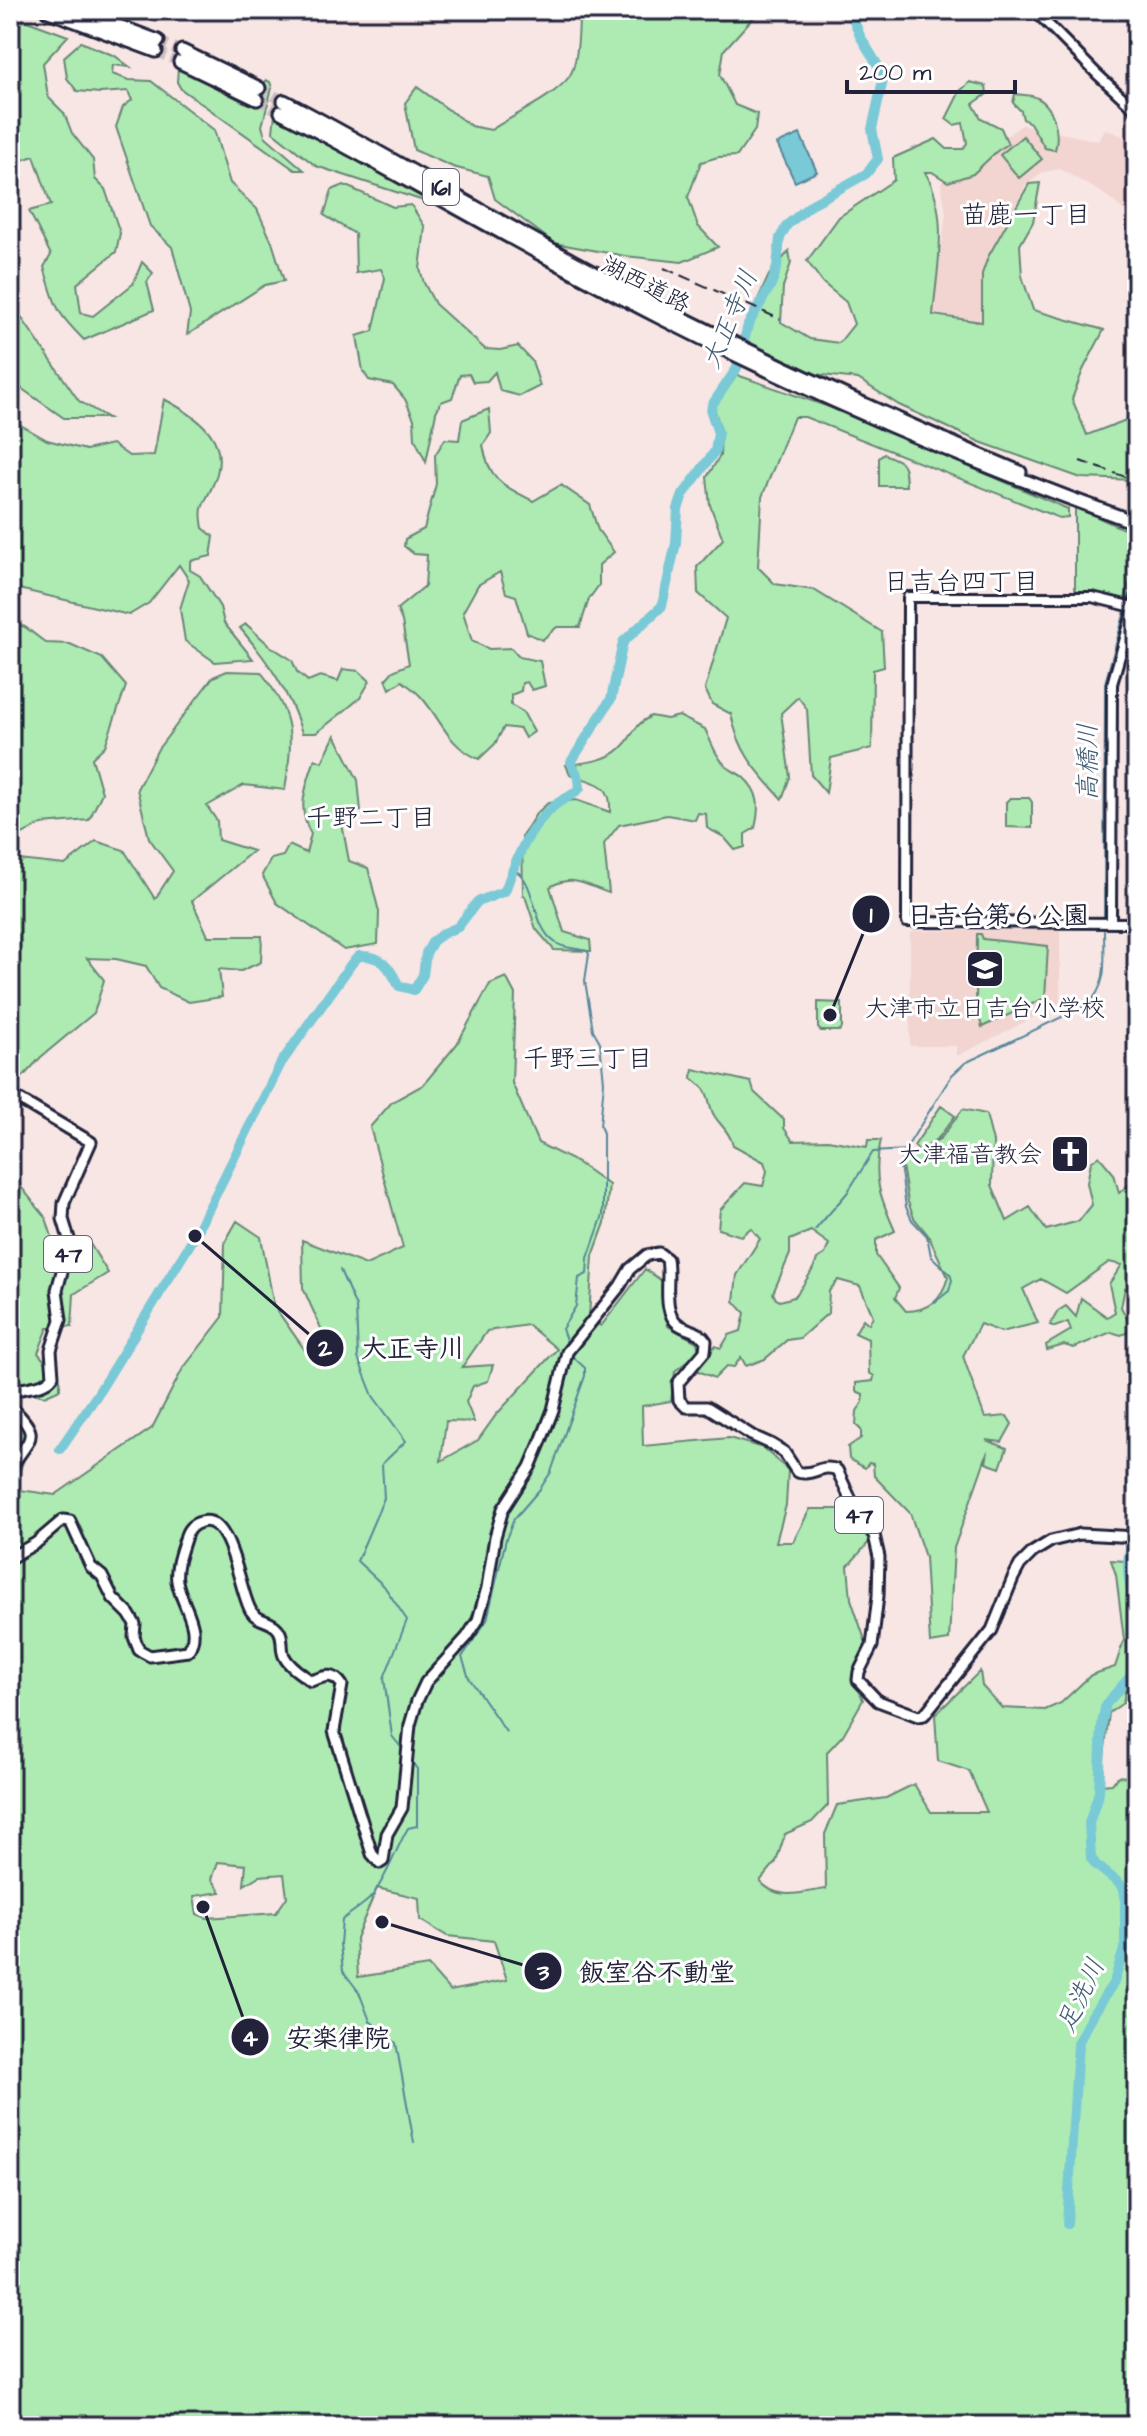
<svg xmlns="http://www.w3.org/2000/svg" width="1147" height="2436" font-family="'Architects Daughter','Klee One',sans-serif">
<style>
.built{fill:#f2d4d1}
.green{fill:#adebb2;stroke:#688676;stroke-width:2;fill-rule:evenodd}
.water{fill:#7ac9d7;stroke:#578699;stroke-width:2}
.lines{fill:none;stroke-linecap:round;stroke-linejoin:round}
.stream{stroke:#578699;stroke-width:2}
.river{stroke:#7ac9d7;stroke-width:10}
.highway-tunnel{stroke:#ccbfc2;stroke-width:11;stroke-dasharray:11 5.5;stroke-linecap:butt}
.secondary-casing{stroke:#22223b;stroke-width:14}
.primary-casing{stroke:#22223b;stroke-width:15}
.highway-casing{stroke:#22223b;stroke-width:17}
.secondary{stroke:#fff;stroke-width:8}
.primary{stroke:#fff;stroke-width:9}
.highway{stroke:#fff;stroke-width:11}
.rail{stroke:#22223b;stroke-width:2;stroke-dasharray:12 6;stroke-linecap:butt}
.labels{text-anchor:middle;stroke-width:6;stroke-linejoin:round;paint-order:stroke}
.shield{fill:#fff;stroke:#646476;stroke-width:2}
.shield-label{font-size:22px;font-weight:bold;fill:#22223b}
.street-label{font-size:24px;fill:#22223b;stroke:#fff}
.poi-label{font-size:24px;fill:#22223b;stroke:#fff}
.neighbourhood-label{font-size:26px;fill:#22223b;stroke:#fff}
.water-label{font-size:26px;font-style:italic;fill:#415c72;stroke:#fff}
.leader{fill:none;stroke:#22223b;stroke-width:3}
.callout-dot{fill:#22223b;stroke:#fff;stroke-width:3}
.mark-label{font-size:24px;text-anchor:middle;font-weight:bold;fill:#fff}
.callout-label{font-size:26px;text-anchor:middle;font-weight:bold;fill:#22223b;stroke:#fff;stroke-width:6;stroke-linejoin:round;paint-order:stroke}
</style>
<rect width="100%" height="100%" fill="#f7e6e4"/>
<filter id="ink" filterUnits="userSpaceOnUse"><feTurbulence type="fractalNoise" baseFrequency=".0125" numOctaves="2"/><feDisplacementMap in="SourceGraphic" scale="16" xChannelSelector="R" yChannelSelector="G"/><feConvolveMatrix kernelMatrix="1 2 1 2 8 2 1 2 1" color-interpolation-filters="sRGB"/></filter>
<g filter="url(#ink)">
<path class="built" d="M1022,125L1098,141L1105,129L1137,142V290L1128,288L1126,239L1137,220L1101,192L1060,169L1043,172L1026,185L985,262L982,322L933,313L946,213L941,182Z
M1060,930V1004L957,1056L956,1046H910V934L914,931Z"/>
<path class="green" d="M579,10H760L724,50L720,75L735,105L757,114L755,130L737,156L718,157L701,162L688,197L698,226L718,247L682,262L625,256L554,243L495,199L488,176L453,167L414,150L405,103L417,87L471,126L491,130C513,115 553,98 569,77C578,64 579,26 579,10Z
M27,21L68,36L43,63L48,97L64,113L72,133L93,160L95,179L105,189L120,233L116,252L77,284L81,313L93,316L133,284L142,262L153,273L147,282L154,310L84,340C54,310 56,307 44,267L51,255L29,211L51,205L34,156L10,164V22Z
M81,42L115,56L130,67L113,65L112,74L129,80L151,81L214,130L230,183L257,209L272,242L284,281L265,285L187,335L190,313L172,247L150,226L116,127L123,107L132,100L128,91L100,93L77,91L67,78L64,57Z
M178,67L244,102L257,105L266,80L270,82L272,88L262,126L265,136L304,170H295L181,89L177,82Z
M970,82L986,86L987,94L973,104L981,118L1001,128L1008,144L997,151L973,174L948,182L932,172H925C950,214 937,268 933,315L982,322V274L988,257L1029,184L1040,183L1033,222L1020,245L1022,276L1033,310L1104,330L1083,370L1072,399L1087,435L1134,417L1137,480L1081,478L980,442L899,405L858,379L805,373L739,341L769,275L789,251L791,263L783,287L781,322L810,339L839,343L854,324L846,302L823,283L807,261L839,217L894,180L893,158L936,139L947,149H963L967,143L963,123L954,125L946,119L960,91Z
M1015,94C1021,95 1030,95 1035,97C1054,104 1060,133 1055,150L1045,148L1030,123L1023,119L1021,111L1013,103Z
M275,114L433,204L316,166L273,132Z
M1023,136L1042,159L1019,178L1000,155Z
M344,185L393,207L411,205L425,227L420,269L424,283L435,304L485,349L500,350L518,346L532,361L540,386L520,396L500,391L495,372L487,381L473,382L469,374L460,375L452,398L441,402L436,412L426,462L415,439L414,419L405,399L393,385L369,380L363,371L357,336L373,331L385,278L381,269L356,273L355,234L324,215L332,190Z
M10,301L79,401L108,418H64L15,384L10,378Z
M737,375L829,407L1068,509V517L1059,518L805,417H794L762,497L758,567L775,584L814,590L882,632L884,667L873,670L872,748L831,758L826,793L811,775L807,709L798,697L781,713L790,777L782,799C756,770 739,753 731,714L712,704L705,689L726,618L698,593L697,567L723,539L710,505L707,477L720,456L721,430L714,408Z
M164,399C200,418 234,441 212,487C203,507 199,505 203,528L214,537L211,556L190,561V570L200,576L220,607L224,623L253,659L215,662L185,641L180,609L189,580L179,565L149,603L129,615L10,587V419L47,440L86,450L112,444L129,456L154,455Z
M489,409L491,433L483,445C489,480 502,485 533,501L561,485L590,505L598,530L614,552L599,565V585L589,599L580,627H557L542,640L527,633L516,596L506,593L500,572L478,585L463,612L472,641L489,649L511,648L519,657L540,661L545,686L532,690L527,682L522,683L521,691L511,695V705L523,712L534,732L525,738L520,729L504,727L495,744L479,759C447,745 443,722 422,698C417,692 409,686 402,681L390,689L386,679L393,671L409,664L402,621L397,609L425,586L427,555L414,554L404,546L405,539L424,529L436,484L435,455L445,439L459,440L462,420Z
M884,454C905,463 905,462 906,486H879V458Z
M1075,507L1137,535V557L1125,599L1106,594L1078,593L1075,588Z
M10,622L25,627L46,643L70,644L102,658L126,686L105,746L92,758L102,793L89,820L42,824L16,837L19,860L65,865L96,841L124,850L155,899L173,871L149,838L137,789L158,749L213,677L227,671L261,672C295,716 293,737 285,790L244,785L207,806L217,821L218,840L253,851L192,901L208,936H262L261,962L241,971L219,969L222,997L189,1002L159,988L146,966L116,959L87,958L104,980L94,1013L41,1057L20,1080L10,1067Z
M246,624L270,646L292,660L297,672L308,681L320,676L338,681L343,669L359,671L370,681L360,698L343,712L316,733H302C289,691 268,661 240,628Z
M651,716L667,719L679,716L705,729C711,742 716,757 727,767C732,771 738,773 743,777C760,792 760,807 755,828L745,834V847L735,850L724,837L707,828L706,814L698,813L695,820L667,815L619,825L604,844L609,893C587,886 573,873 550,887L564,932L590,940L591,951L554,950L536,929L525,896L523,895L522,836L536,814L548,803L576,800L610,812C612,781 594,784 570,774L566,765C583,763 608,761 621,748C635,735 631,727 651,716Z
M335,735L358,780L361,811L340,813L349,861L368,868L379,912L378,944L344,950L277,903L262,875L271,859L283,856L289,845L306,853L311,834C296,808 306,786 315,759L322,762Z
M1010,798H1029L1032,802V828L1006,827V802Z
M977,934H981L983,939L1048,946L1045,998L982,1027L976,1004Z
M506,977L515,994L512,1083L538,1143L578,1163L609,1185L605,1223L593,1256L589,1317L601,1326L645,1269L662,1281L668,1326L697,1342L699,1352L675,1371L671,1401L642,1406L643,1446L729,1438L763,1448L788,1470L786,1505L776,1542H793L810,1509H848L870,1541L848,1566L851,1599L868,1649L853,1675L863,1700L843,1735L827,1752L828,1805L812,1822L785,1834L776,1862L760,1881C777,1902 803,1892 826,1889L825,1834L837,1805L886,1798L914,1784L931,1812H987L969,1771L938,1761L935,1715L980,1671L982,1686L1002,1708L1045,1710L1061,1703L1091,1675L1115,1667L1124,1640L1116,1575L1111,1560L1125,1561L1137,1547V1687L1126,1686L1123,1703L1109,1713L1101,1785L1112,1784L1118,1776L1137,1778V2426H10V1411L35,1430L13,1489L55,1495L152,1428L182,1370L223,1317L225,1242L237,1221L261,1237L274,1306L314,1363L324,1335L303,1288L302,1240L366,1265L403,1248L370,1127L392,1102L423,1085L457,1044L490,984ZM528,1325L557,1349L496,1415L478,1440L441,1461L446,1421L474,1422L466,1402L473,1386L488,1381L493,1365L462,1367L487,1331ZM218,1862L246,1865L244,1885L259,1876L284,1874L287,1897L276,1913L207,1918L197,1914L194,1896L221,1892L212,1879ZM377,1888L419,1898L420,1920L447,1936L494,1941L507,1980L450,1991L428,1966L358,1977L356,1938Z
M818,1002L842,1003V1028L839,1031H821L818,1028Z
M693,1069L751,1082L754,1092L784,1120V1128L793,1141L828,1140L867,1147L868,1140H881C872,1178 880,1197 895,1231L876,1240V1255L899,1288L895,1298L906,1311C929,1311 942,1299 948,1277L928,1235L914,1218L908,1202L902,1165L908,1151L921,1154L941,1138L963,1109L986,1114L993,1142L992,1185L1007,1221L1030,1207L1046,1230L1079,1221L1092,1205L1087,1183L1091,1162L1099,1156L1114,1174L1119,1193L1137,1177V1290L1125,1288L1121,1307L1131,1326L1129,1332L1121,1335L1111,1332L1074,1348L1064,1345L1047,1350L1046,1345L1071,1330L1068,1322L1055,1327L1050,1325L1058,1311L1066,1306L1076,1317L1081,1298L1107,1317L1115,1312L1109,1284L1122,1265L1109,1262L1066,1293L1041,1279L1023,1289L1038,1323L1001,1332L980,1324L963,1356L985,1418L1007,1416L1012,1424L1002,1442L986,1440L1007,1448L1000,1468L986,1463L988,1451L954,1548L949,1640L930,1643L925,1557L910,1513L874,1476L873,1464L869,1463L865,1468L849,1459L848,1447L861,1438V1430L856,1425L857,1411L863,1402V1394L856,1391V1383L873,1381L874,1376L869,1373L868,1339L855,1333L863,1319L869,1324L873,1316L860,1286L838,1280L829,1291L828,1313L800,1338L787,1340L765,1359L746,1366L741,1357L734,1367L727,1366L715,1378L698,1371L697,1362L707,1356L715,1346L721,1348L729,1335L741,1331L745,1313L734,1301L737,1275L760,1239L751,1228L741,1236L718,1229L720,1210L745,1183L763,1186L767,1171L764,1162L733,1145C728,1127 716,1123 712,1111C706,1093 710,1092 692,1078ZM811,1231L829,1244L825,1254L817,1259C816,1266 799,1292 794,1297L780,1301L776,1299L773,1293L790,1254V1240Z
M941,1106L955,1116L939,1137L920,1152L914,1146Z
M10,1147L15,1150L18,1183L46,1218L55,1246L90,1244L108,1273L74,1294L72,1326L48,1328L38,1353L60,1379V1389L44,1396L10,1387Z"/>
<path class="water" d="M800,134L817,172L795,182L777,144Z"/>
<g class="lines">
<path class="stream" d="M1128,600L1137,570
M513,869C538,881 530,926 556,943C565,949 577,948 587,951L589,954L585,981L593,1030L600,1042L604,1082L600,1126L603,1133V1215L588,1258L587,1274L579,1278L576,1306L562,1329L568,1346
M1104,916L1105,683L1125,611
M904,1152L900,1165L906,1207L912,1220L927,1236L931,1256L950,1274L952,1280L949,1291L935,1302
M815,1230L847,1193L873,1152L905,1150L952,1075L965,1063L1087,1005C1109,986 1104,958 1104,931
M340,1270L356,1307L358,1358L373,1396L406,1441L382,1464L384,1498L357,1561L384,1586L407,1620L384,1678L392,1736L404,1751
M506,1732L469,1678L462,1657L487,1620L506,1539L514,1519L540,1489L551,1472L585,1376V1368L571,1355
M410,1759L417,1769V1826L408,1828C395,1850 388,1876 372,1896C367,1903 350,1913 342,1920L340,1944L343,1971L359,1992L370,2021L396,2043L414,2143"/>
<path class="river" d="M60,1449L97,1395L195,1236L281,1063L352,963L359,956C382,955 389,966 399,986L414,990L423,975L426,953L433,941L444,933L458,927L477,902L505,891C516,860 527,829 553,807C561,799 572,797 580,788L579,779L571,762L611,699L623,642L662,606L676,543L678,509L683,495L715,451L718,433L711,412L712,405L737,368L748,325L772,283L777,267L780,238L787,225L812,204L866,174L878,159L872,129L883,80L880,69L860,36L850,10
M1137,1469C1132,1478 1132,1488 1137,1497
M1137,1510V1515
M1137,1531C1123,1557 1127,1582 1137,1609
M1067,2224L1078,2044L1088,2022L1114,1982L1125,1946V1893L1120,1884L1096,1865L1091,1858L1089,1823L1099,1792L1102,1723L1106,1704L1137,1669"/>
<path class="highway-tunnel" d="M158,41L182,51
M156,51L180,62
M259,88L284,101
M257,99L281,112"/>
<g class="secondary-casing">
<path id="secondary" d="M1034,10L1097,74L1137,111
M1123,10L1137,16
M1137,608L1092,597H908L907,922L1137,923
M1111,922L1112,684L1137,596"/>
</g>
<g class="primary-casing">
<path id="primary" d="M10,1094L91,1142L64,1203L63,1219L70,1242L57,1290L61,1320L51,1350L53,1376C43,1390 24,1385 10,1393
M10,1406C44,1438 29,1437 10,1469
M10,1558L36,1543L63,1520L70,1521L91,1567L102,1576L113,1598L129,1614L135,1624L134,1637L139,1650L150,1656L188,1651C203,1628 181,1605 177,1581C175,1567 181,1552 185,1539C187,1530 192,1524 201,1522C232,1513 239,1592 251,1611C257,1621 269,1620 276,1627C285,1635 280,1647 284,1656C289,1667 302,1674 311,1681C325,1676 333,1672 342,1685L334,1731L372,1854L380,1863L383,1861L387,1834L402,1808L410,1725L417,1701L426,1682L467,1637L478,1620L487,1588L495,1537L503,1509L530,1467L541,1441L553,1410L567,1352L620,1286L630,1269L647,1255L659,1253L667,1259C671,1278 661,1311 678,1324C688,1331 699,1330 706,1341L705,1351L678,1383L679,1400L686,1407H707L751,1435L771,1444L784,1452L797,1472C812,1477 822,1463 837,1470L856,1511L874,1535L879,1557L878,1596L872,1646L859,1672L858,1680L878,1701L918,1716L924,1715L992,1630L1013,1578L1020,1565L1033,1552L1051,1541L1080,1534L1137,1537"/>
</g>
<g class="highway-casing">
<path id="highway" d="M46,10L156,51
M76,10L158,41
M182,51L259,88
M180,62L257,99
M284,101C390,156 492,219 597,274C735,347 877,412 1020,472
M281,112C408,178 531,252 659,317C814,396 973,464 1137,523"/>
</g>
<use href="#secondary" class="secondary"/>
<use href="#primary" class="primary"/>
<use href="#highway" class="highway"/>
<path class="rail" d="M664,268L780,319
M1080,461L1137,481"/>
</g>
</g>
<defs>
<g id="school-square" transform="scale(2)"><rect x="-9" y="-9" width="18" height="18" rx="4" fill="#22223b" stroke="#fff"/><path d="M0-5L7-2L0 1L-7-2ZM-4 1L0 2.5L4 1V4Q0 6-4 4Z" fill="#fff"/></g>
<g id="church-square" transform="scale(2)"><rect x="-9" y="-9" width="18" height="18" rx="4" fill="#22223b" stroke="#fff"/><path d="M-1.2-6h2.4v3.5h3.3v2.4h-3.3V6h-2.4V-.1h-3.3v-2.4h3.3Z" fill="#fff"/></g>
</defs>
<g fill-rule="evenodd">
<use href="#school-square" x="985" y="969"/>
<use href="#church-square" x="1070" y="1154"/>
</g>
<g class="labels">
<g class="shield">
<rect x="423" y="169" width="36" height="36" rx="6"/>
<rect x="44" y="1236" width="48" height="36" rx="6"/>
<rect x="835" y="1497" width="48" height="36" rx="6"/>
</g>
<g class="shield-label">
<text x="441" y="195">161</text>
<text x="68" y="1262">47</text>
<text x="859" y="1523">47</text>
</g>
<g class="street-label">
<text transform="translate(646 284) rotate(27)" y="8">湖西道路</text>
</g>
<g class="poi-label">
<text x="985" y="1016">大津市立日吉台小学校</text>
<text x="1042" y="1162" text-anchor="end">大津福音教会</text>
</g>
<g class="neighbourhood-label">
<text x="1026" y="223">苗鹿一丁目</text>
<text x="961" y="590">日吉台四丁目</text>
<text x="371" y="826">千野二丁目</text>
<text x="588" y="1067">千野三丁目</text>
</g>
<g class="water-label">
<text transform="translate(729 319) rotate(-67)" y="9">大正寺川</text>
<text transform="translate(1087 762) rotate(-90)" y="9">高橋川</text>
<text transform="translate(1080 1995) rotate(-65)" y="9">足洗川</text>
</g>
</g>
<path class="leader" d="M830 1015L871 914M195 1236L325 1348M382 1922L543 1971M203 1907L250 2037"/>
<g class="callout-dot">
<circle cx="830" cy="1015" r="8"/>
<circle cx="195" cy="1236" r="8"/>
<circle cx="382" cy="1922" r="8"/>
<circle cx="203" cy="1907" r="8"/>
<circle cx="871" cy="914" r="20"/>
<circle cx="325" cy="1348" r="20"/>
<circle cx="543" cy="1971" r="20"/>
<circle cx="250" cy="2037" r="20"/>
</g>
<g class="mark-label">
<text x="871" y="923">1</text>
<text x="325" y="1356">2</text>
<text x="543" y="1980">3</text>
<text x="250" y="2046">4</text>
</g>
<g class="callout-label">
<text x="998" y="924">日吉台第６公園</text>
<text x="413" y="1357">大正寺川</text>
<text x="657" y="1981">飯室谷不動堂</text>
<text x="338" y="2047">安楽律院</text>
</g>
<rect width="1147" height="2436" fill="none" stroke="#fff" stroke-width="40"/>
<rect x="20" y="20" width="1107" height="2396" fill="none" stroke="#22223b" stroke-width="3" filter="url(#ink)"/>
<path d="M847 80v12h168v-12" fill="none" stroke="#22223b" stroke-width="4"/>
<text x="859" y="80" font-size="24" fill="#22223b" stroke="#ffffff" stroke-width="6" paint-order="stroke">200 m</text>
</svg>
